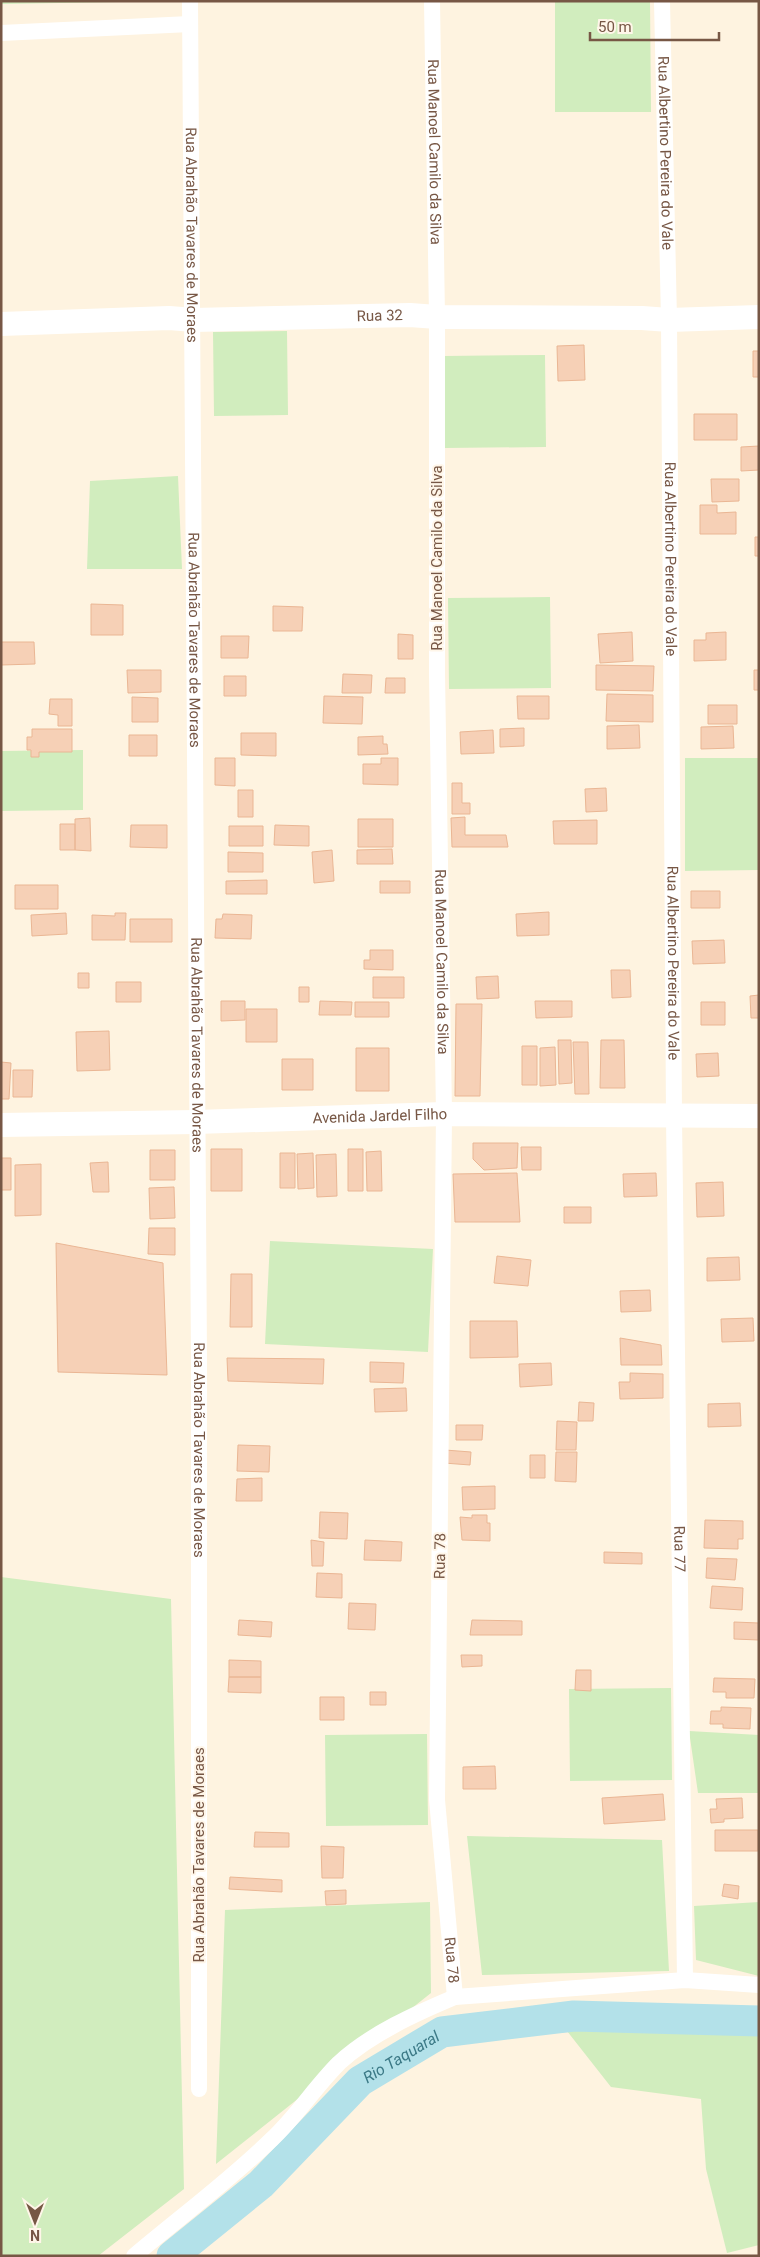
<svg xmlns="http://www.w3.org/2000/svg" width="760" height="2257" font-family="Roboto,sans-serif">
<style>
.green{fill:#d1edbe}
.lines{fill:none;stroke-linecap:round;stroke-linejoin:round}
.river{stroke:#b3e1e9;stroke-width:31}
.building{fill:#f6d0b6;stroke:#eab694}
.minor{stroke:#fff;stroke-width:16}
.secondary{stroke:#fff;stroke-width:24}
.labels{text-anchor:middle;stroke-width:4;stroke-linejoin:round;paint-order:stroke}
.street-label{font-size:15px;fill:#775745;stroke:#fff6e9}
.water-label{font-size:16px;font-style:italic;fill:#3b7986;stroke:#fff6e9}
</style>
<rect width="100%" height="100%" fill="#fef3e0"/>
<path class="green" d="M1,1H177L1,4Z
M555,1H650L651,112H555Z
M287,331L288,415L214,416L213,332Z
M545,355L546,447L445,448L444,356Z
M178,476L182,569H87L90,481Z
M550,597L551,688L449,689L448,598Z
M83,750V810L1,811V751Z
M759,758V870L685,871V758Z
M270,1241L433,1249L428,1352L265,1344Z
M1,1577L171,1599L184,2189L98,2256H1Z
M671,1688L672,1780L570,1781L569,1689Z
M689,1731L759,1735V1793H698Z
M427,1734L428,1825L326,1826L325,1735Z
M467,1836L662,1840L669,1971L482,1975Z
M430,1902L431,1993L216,2164L225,1910Z
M759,1902V1976L696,1960L694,1906Z
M640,2026L759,2030V2245L727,2253L706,2169L701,2099L611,2087L567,2031Z"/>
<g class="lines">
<path class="river" id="s1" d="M172,2256L261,2184L360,2081L442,2032L574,2016L759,2021"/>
</g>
<path class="building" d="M584,345L585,380L558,381L557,346Z
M753,351H759V377H753Z
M694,414H737V440H694Z
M759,446V470L741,471V447Z
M711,479H739V501L712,502Z
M700,505H717V513L736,512V534H700Z
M755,537H759V556H755Z
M91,604L123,605V635H91Z
M273,606L303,607L302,631H273Z
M632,632L633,661L600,663L598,634Z
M726,632V660L694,661V640H706V633Z
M398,634L413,635V659H398Z
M221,636H249L248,658H221Z
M1,642H34L35,664L1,665Z
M596,665L654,666L653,691L596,690Z
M127,670H161V692L128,693Z
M754,670H759V690H754Z
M343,674L372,675L371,693H342Z
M224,676H246V696H224Z
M386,678H405V693H385Z
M607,694L653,695V722L606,721Z
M324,696L363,697L362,724L323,723Z
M517,696H549V719H518Z
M132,697L158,698V722H132Z
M50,699H72V726H58V715L49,714Z
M708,705H737V724H708Z
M639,725L640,748L607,749V726Z
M733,726L734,748L701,749V727Z
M524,728V746L500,747V729Z
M32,729H72V752H39V757H31V750H27V737H32Z
M493,730L494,753L461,754L460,732Z
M241,733H276V756L241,755Z
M129,735H157V756H129Z
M383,736V744H387L388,754L358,755V737Z
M215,758H235V786L215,785Z
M381,758H398V785L363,784V764H381Z
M452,783H462V803H470V814H452Z
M606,788L607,811L586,812L585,789Z
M238,790H253V817H238Z
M465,817V835H506L508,847H452L451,818Z
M90,818L91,851L75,850V819Z
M358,819H393V847H358Z
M597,820V844H554L553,821Z
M60,824H75V850H60Z
M131,825H167V848L130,847Z
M275,825L309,826V846L274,845Z
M229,826H263V846H229Z
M392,849L393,864H357V850Z
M332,850L334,881L314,883L312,852Z
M228,852L263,853V872H228Z
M267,880V894H226V881Z
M380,881H410V893H380Z
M15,885H58V909H15Z
M691,891H720V908H691Z
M549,912V935L517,936L516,914Z
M66,913L67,934L32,936L31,915Z
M115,913H126L125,940H92V915L115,916Z
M223,914L252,915L251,939L215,938L216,919H222Z
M130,919H172V942H130Z
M724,940L725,963L693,964L692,941Z
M370,950H393V970L364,969V960H370Z
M611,970H630L631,997L612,998Z
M78,973H89V988H78Z
M498,976L499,998L477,999L476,977Z
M373,977H404V998H373Z
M116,982H141V1002H116Z
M299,987H309V1002H299Z
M759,995V1018H751L750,996Z
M221,1001H245V1020L221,1021Z
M320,1001L352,1002L351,1015H319Z
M535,1001H572V1017L536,1018Z
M355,1002H389V1017H355Z
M701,1002H725V1025H701Z
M456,1004H482L480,1096H455Z
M246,1009H277V1042H246Z
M109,1031L110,1070L77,1071L76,1032Z
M558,1040H571L572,1083L559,1084Z
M601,1040H624L625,1088H600Z
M573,1042H588L589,1094H575Z
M522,1046H537V1085H522Z
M555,1047L556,1085L540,1086V1048Z
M356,1048H389V1091H356Z
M718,1053L719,1076L697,1077L696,1054Z
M282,1059H313V1090H282Z
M1,1062L11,1063L9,1099H1Z
M13,1070H33L32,1097H13Z
M473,1143H518L517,1168L484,1170L473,1159Z
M521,1147H541V1170H522Z
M211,1149H242V1191H211Z
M348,1149H363V1191H348Z
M150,1150H175V1180H150Z
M381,1151L382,1191H367L366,1152Z
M280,1153H295V1188H280Z
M313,1153L314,1188L298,1189L297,1154Z
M336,1154L337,1196L317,1197L316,1155Z
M1,1158H11V1190H1Z
M108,1162L109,1192H93L90,1163Z
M41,1164V1215L15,1216V1165Z
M517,1173L520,1222H455L453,1174Z
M656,1173L657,1196L624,1197L623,1174Z
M723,1182L724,1216L697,1217L696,1183Z
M174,1187L175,1218L150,1219L149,1188Z
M564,1207H591V1223H564Z
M149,1228H175V1255L148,1254Z
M56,1243L163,1263L167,1375L58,1372Z
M497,1256L531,1260L528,1286L494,1283Z
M739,1257L740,1280L707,1281V1258Z
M231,1274H252V1327H230Z
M650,1290L651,1311L621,1312L620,1291Z
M753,1318L754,1341L722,1342L721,1319Z
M470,1321H517L518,1357L470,1358Z
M620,1338L661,1345L662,1365H621Z
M227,1358L324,1359L323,1384L228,1381Z
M370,1362L404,1363L403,1383L370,1382Z
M551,1363L552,1385L520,1387L519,1364Z
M630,1373L663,1374V1398L620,1399L619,1382H630Z
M406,1388L407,1411L375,1412L374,1389Z
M579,1402L594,1403L593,1421H578Z
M740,1403L741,1426L708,1427V1404Z
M557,1421L577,1422L576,1450H556Z
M456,1425H483L482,1440H456Z
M238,1445L270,1446L269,1472L237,1471Z
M445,1450L471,1452L470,1465L444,1463Z
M556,1452H577L576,1482L555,1481Z
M530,1455H545V1478H530Z
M262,1478V1501H236L237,1479Z
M495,1486V1509L463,1510L462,1487Z
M320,1512L348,1513L347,1539L319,1538Z
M472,1515H487V1523H490V1541L462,1540L460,1517L472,1518Z
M705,1520L743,1521V1539H738V1549L704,1548Z
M311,1540L324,1542L323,1566H312Z
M365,1540L402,1542L401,1561L364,1560Z
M604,1552L642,1553V1564L604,1563Z
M707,1558L737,1559L735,1580L706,1578Z
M317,1573L342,1574V1598L316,1597Z
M712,1586L743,1588L742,1610L710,1608Z
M349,1603L376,1604L375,1630L348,1629Z
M239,1620L272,1622L271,1637L238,1635Z
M472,1620L522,1621V1635H470Z
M734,1622L759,1623V1640L734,1639Z
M461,1655H482V1666L462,1667Z
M229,1660L261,1661V1677H229Z
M576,1670H591V1691L575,1690Z
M229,1677H261V1693L228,1692Z
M714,1678L755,1679L754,1698H726V1692H713Z
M370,1692H386V1705H370Z
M320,1697H344V1720H320Z
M721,1707L751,1708L750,1729L723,1728V1724H710L711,1711H721Z
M495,1766L496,1789H463V1767Z
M663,1794L665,1820L604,1824L602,1798Z
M742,1798L743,1818L724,1819V1822L711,1823L710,1809H717L716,1799Z
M715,1830H758V1851H715Z
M255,1832L289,1833V1847H254Z
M321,1846L344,1847L343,1878H322Z
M230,1877L282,1880V1892L229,1889Z
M724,1884L739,1886L738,1899L722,1896Z
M346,1890V1904L326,1905L325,1891Z"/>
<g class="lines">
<g class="minor">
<path id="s2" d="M190,1L199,1359V2089"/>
<path id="s3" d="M432,1L437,317V673L444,1114L437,1800L455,1997"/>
<path id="s4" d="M662,1L669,320L674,1117L685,1980"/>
<path d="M1,33L190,24"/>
<path d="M134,2256C180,2217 228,2182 271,2140C296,2117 315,2087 339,2063C370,2034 417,2013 455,1997L685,1980L759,1985"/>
</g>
<g class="secondary">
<path id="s5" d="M1,324L169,318L194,320L410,315L437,317L642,318L669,320L759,317"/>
<path id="s6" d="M1,1125L196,1122L444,1114L759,1116"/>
</g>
</g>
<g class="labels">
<g class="street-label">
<text dy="5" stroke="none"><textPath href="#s3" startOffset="151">Rua Manoel Camilo da Silva</textPath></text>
<text dy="5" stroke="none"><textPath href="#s4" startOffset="152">Rua Albertino Pereira do Vale</textPath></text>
<text dy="5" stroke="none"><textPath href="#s2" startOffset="234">Rua Abrahão Tavares de Moraes</textPath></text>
<text dy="5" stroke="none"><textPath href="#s5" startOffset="379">Rua 32</textPath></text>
<text transform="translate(437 558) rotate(-90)" y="5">Rua Manoel Camilo da Silva</text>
<text dy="5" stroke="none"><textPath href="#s4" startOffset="558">Rua Albertino Pereira do Vale</textPath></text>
<text dy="5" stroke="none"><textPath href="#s2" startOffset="639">Rua Abrahão Tavares de Moraes</textPath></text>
<text dy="5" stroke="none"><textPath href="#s3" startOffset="961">Rua Manoel Camilo da Silva</textPath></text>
<text dy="5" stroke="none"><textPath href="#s4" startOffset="962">Rua Albertino Pereira do Vale</textPath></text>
<text dy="5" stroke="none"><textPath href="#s2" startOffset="1044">Rua Abrahão Tavares de Moraes</textPath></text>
<text dy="5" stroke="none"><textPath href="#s6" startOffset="379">Avenida Jardel Filho</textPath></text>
<text dy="5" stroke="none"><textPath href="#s2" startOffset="1449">Rua Abrahão Tavares de Moraes</textPath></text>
<text dy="5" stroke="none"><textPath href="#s4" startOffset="1548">Rua 77</textPath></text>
<text transform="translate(440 1556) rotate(-89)" y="5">Rua 78</text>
<text transform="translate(199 1855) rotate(-90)" y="5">Rua Abrahão Tavares de Moraes</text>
<text dy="5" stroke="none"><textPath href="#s3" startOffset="1960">Rua 78</textPath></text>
</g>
<g class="water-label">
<text dy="6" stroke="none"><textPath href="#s1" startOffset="305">Rio Taquaral</textPath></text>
</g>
</g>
<rect width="760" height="2257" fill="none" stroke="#775745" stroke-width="5"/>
<g transform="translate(35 2222) rotate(180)" stroke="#fff6e9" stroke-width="4" paint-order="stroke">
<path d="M0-4L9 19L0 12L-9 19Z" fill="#775745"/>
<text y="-8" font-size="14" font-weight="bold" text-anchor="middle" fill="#775745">N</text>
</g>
<path d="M590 32v8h129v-8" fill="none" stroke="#775745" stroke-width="2.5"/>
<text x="598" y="32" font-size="15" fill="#775745" stroke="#fff6e9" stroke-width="4" paint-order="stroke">50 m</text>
</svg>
